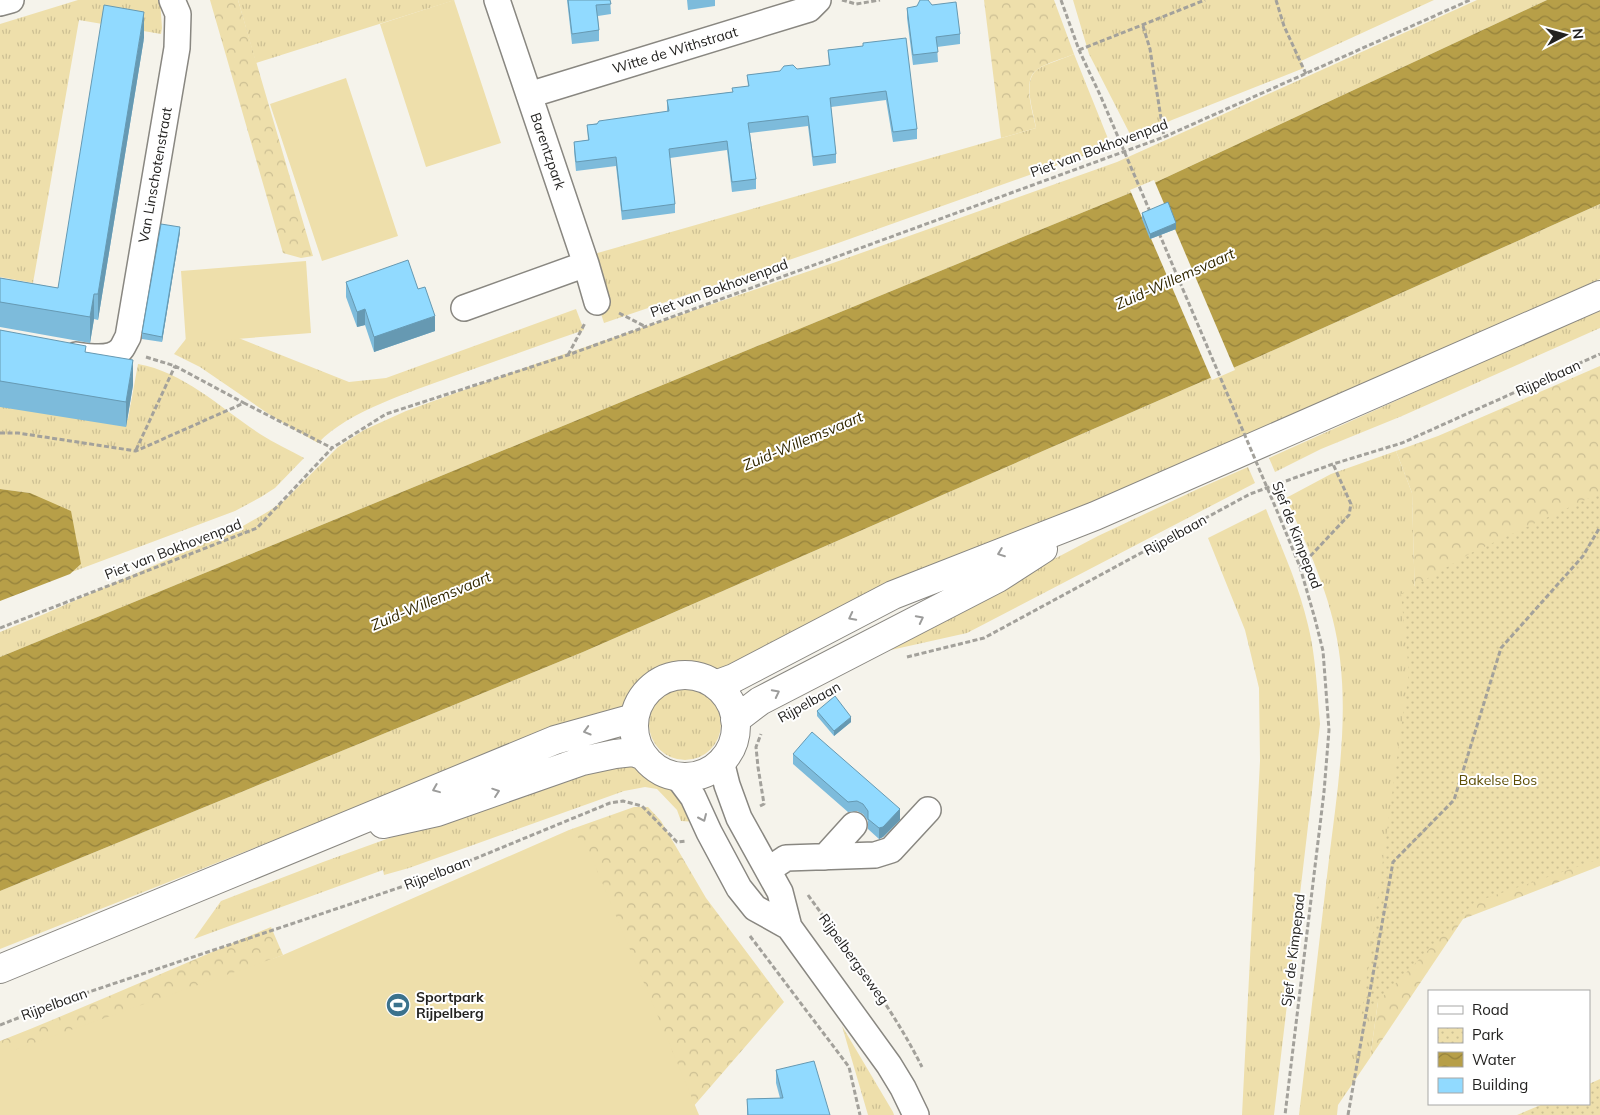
<svg xmlns="http://www.w3.org/2000/svg" width="1600" height="1115" font-family="Mulish,sans-serif">
<style>
.grass{fill:url(#grass-tufts)}
.forest{fill:url(#forest-crowns)}
.park{fill:url(#park-dots)}
.garden{fill:#eedfab}
.water{fill:url(#water-waves)}
.pier{fill:#f5f3eb}
.lines{fill:none;stroke-linecap:round;stroke-linejoin:round}
.minor-casing{stroke:#898781;stroke-width:28}
.major-casing{stroke:#898781;stroke-width:30}
.path{stroke:#a3a19b;stroke-width:3;stroke-dasharray:5 2.5;stroke-linecap:butt}
.minor{stroke:#fff;stroke-width:25}
.major{stroke:#fff;stroke-width:28}
.path-bridge{stroke:#a3a19b;stroke-width:3;stroke-dasharray:5 2.5;stroke-linecap:butt}
.wall{fill:#7dbbdb}
.shaded-wall{fill:#6699b2}
.building{fill:#91daff;stroke:#6699b2}
.oneway{stroke:#9c9c9b}
.labels{text-anchor:middle;stroke-width:4;stroke-linejoin:round;paint-order:stroke}
.street-label{font-size:14px;fill:#232220;stroke:#fff}
.park-label{font-size:14px;fill:#5d4d05;stroke:#fff}
.poi-label{font-size:14px;font-weight:bold;fill:#232220;stroke:#fff;text-anchor:start}
.water-label{font-size:15px;font-style:italic;fill:#322801;stroke:#fff}
</style>
<defs>
<pattern id="grass-tufts" width="24" height="20" patternUnits="userSpaceOnUse" patternTransform="scale(1.25)"><rect width="24" height="20" fill="#eedfab"/><path d="M3 7l-1-3M5 7V3M7 7l1-3M15 17l-1-3M17 17v-4M19 17l1-3" fill="none" stroke="#ccbf93"/></pattern>
<pattern id="forest-crowns" width="20" height="18" patternUnits="userSpaceOnUse" patternTransform="scale(1.25)"><rect width="20" height="18" fill="#eedfab"/><path d="M2 6a3 3 0 1 1 6 0M12 15a3 3 0 1 1 6 0" fill="none" stroke="#ccbf93"/></pattern>
<pattern id="park-dots" width="8" height="8" patternUnits="userSpaceOnUse" patternTransform="scale(1.25)"><rect width="8" height="8" fill="#eedfab"/><path d="M2 2h.1M6 6h.1" fill="none" stroke="#ccbf93" stroke-width="1.8" stroke-linecap="round"/></pattern>
<pattern id="water-waves" width="16" height="10" patternUnits="userSpaceOnUse" patternTransform="scale(1.25)"><rect width="16" height="10" fill="#b79f48"/><path d="M0 5q4-4 8 0t8 0" fill="none" stroke="#94813c"/></pattern>
</defs>
<rect width="100%" height="100%" fill="#f5f3eb"/>
<path class="grass" d="M78,0H160L162,28L161,34L79,20L33,283L0,277V24Z
M238,0H455L256,63Z
M1073,0H1434L1301,61L1304,68L1172,120L1132,138L1089,54Z
M1477,0H1547L1152,184L0,657V632L42,615L243,526L269,511L285,500L338,447L364,430L406,411L544,361L833,263L1117,162Z
M1074,54L1111,146L827,247L604,323L589,277L587,256L1036,128C1034,112 1021,80 1038,69C1047,63 1064,59 1074,54Z
M1600,204V279L1257,432L876,594L717,673C696,658 662,661 644,680C635,688 631,699 623,708L563,725L0,949V891L583,652L1256,358Z
M576,309L584,330C540,345 497,361 454,376C411,392 350,410 318,443L273,417L200,367L174,354L189,335L236,337L349,382L386,378Z
M1600,309V328L1402,416L1321,449L1275,472L1269,458Z
M138,364C184,372 222,409 260,434C274,443 290,450 304,458L275,488L261,497L235,511L72,572L81,564L30,493L0,489V399L128,419Z
M1396,451L1412,493L1418,709L1415,742L1370,1058L1338,1105L1337,1115H1299C1309,1030 1319,944 1329,859C1337,794 1348,725 1340,659C1334,602 1309,550 1286,498L1331,474Z
M1248,467L1255,483L967,633L855,658L945,616L1098,536L1200,488Z
M1266,509C1281,547 1299,585 1308,625C1316,657 1317,691 1320,724L1274,1115H1242L1260,761L1259,688L1245,630L1208,538Z
M649 724a36 36 0 1 1 72 0a36 36 0 1 1-72 0Z
M636,760C647,771 657,780 672,783L697,822L681,821L677,810L657,789L645,787L624,791L409,868L384,875L383,870L194,939L221,901L323,862L500,798Z
M842,1026L893,1112L894,1115H868Z"/>
<path class="forest" d="M210,0H238L313,256L301,258L283,253Z
M984,0H1054L1074,54C1063,59 1048,62 1038,69C1021,79 1033,112 1036,128L1001,138Z
M1600,366V866L1463,919L1370,1058L1415,742L1418,709L1412,493L1396,451L1438,436Z
M634,807H648L661,821L706,898L784,1002L686,1115L567,859L569,830Z
M271,927L283,955L84,1033L0,1060V1041C91,1005 181,965 271,927Z"/>
<path class="park" d="M1600,493V859L1475,902L1361,1019L1409,672L1401,594L1471,553Z
M1600,1079V1115H1517L1543,1104H1589V1084Z"/>
<path class="garden" d="M454,0L501,143L426,167L380,24Z
M346,78L398,236L322,261L270,104Z
M306,261L311,333L186,343L181,271Z
M569,830L586,844L699,1115H0V1055L283,955Z"/>
<path class="water" d="M1547,0H1600V204L1256,358L583,652L0,891V657L1152,184Z
M0,489L30,493L71,511L81,564L70,574L0,601Z"/>
<path class="pier" d="M1154,180L1235,370L1212,380L1130,190Z"/>
<g class="lines">
<g class="minor-casing">
<path id="minor" d="M497,0L586,264L597,302
M0,3L11,0
M529,95L809,9L818,0
M464,308L586,264
M76,355C90,357 113,361 122,348C124,345 126,340 128,337L177,48L178,14L172,0
M721,761L727,785L739,818L780,892L789,927L889,1065L903,1088L916,1115
M678,777L693,797L709,832L739,888L755,908L789,927
M825,857L854,825
M768,870L786,858L875,855L891,850L928,810"/>
</g>
<g class="major-casing">
<path id="major" d="M634 726a51 51 0 1 1 102 0a51 51 0 1 1-102 0Z
M715,685L734,678L893,595L1095,516L1600,295
M735,720L760,701L998,578L1043,549
M383,824L437,812L582,761L615,754L633,752L641,755
M0,969L555,740L634,718"/>
</g>
<path class="path" d="M842,0L856,4L880,0
M1061,0L1079,50L1101,97
M1276,0L1284,26L1306,74
M1143,26L1150,49L1164,137
M1079,50L1205,0
M619,313L646,327
M568,355L585,323
M146,357L175,366L244,403
M0,433H18L136,451L244,403L332,448
M136,450L175,366
M1280,518L1300,567L1315,619L1323,651L1329,730L1324,792L1285,1115
M1300,567L1349,515L1351,504L1333,464
M0,628L257,528L332,448L386,414L568,355L1164,137L1470,0
M907,657L984,638L1250,494L1333,464L1402,443L1600,354
M760,806L764,804L758,767L756,747L761,734
M808,895C848,951 891,1005 922,1067
M750,936L849,1067L860,1115
M0,1025L59,1002L428,878L610,803L623,801L642,806L677,842L686,841
M1348,1115L1393,862L1454,800L1501,648L1583,556L1600,527"/>
<use href="#minor" class="minor"/>
<use href="#major" class="major"/>
<path class="path-bridge" d="M1101,97L1151,214
M1159,233L1280,518"/>
</g>
<path class="wall" d="M567,0H610L611,14L598,16L599,30V41L572,44Z
M687,0H715V6L688,10Z
M907,8L960,34V44L937,47L938,62L913,65L907,18Z
M144,38L98,320L94,319L90,343L0,327V278L58,288Z
M863,46L917,129V139L893,142L886,100L831,107L836,154V163L813,166L808,126L750,133L756,179V189L732,192L727,150L670,158L675,204V213L622,220L616,166L576,171L574,151V142L588,140L587,125L667,112V100L732,92L748,86L747,75L829,66L828,50Z
M1142,213L1176,229L1150,239L1142,219Z
M180,232L162,342L142,339V333Z
M346,282L418,289L435,331L374,352L365,325L357,327L346,297Z
M0,330L86,352L133,385L126,427L0,407Z
M817,711L851,722L834,736L817,716Z
M793,754L900,820L883,837L879,839L868,829V821L863,814L857,811L848,812L793,764Z
M776,1070L830,1115H747V1099L780,1098L776,1083Z"/>
<path class="shaded-wall" d="M144,12V38L98,320V294Z
M1176,223V229L1150,239V234Z
M180,227V232L162,342V337Z
M94,294V319L90,343V317Z
M365,309V325L357,327V312Z
M435,316V331L374,352V337Z
M133,360V385L126,427V402Z
M851,717V722L834,736V731Z
M900,809V820L883,837L879,839V828Z"/>
<path class="building" d="M568,0H610L611,4L596,5L599,30L572,34Z
M920,0H928L932,5L956,2L960,34L936,37L938,52L913,55L907,8L917,6Z
M104,5L144,12L98,294H94L90,317L0,302V278L58,288Z
M906,38L917,129L893,132L886,91L830,98L836,154L813,157L808,116L748,123L756,179L732,182L727,141L669,149L675,204L622,211L616,157L576,162L574,142L589,140L587,125L597,124L599,121L669,111L667,100L733,92L732,88L749,86L747,75L780,71L784,66L793,65L797,69L830,65L828,50L863,46V43Z
M1168,202L1176,223L1150,234L1142,213Z
M161,224L180,227L162,337L142,333Z
M408,260L418,289L425,287L435,316L374,337L365,309L357,312L346,282Z
M0,330L86,346L85,352L133,360L126,402L0,381Z
M835,696L851,717L834,731L817,711Z
M812,732L900,809L883,827L879,828L868,819V811L863,804L857,801L848,802L793,754Z
M814,1061L830,1115H748L747,1099L783,1098L776,1070Z"/>
<defs><path id="oneway-chevron" d="M-2-3.5L2.5 0L-2 3.5" fill="none" stroke-width="1.6" stroke-linecap="round" stroke-linejoin="round" transform="scale(1.25)"/></defs>
<g class="oneway">
<use href="#oneway-chevron" transform="translate(1001 553) rotate(159)"/>
<use href="#oneway-chevron" transform="translate(852 617) rotate(153)"/>
<use href="#oneway-chevron" transform="translate(920 619) rotate(-27)"/>
<use href="#oneway-chevron" transform="translate(776 693) rotate(-27)"/>
<use href="#oneway-chevron" transform="translate(587 731) rotate(164)"/>
<use href="#oneway-chevron" transform="translate(436 789) rotate(158)"/>
<use href="#oneway-chevron" transform="translate(496 792) rotate(-19)"/>
<use href="#oneway-chevron" transform="translate(703 818) rotate(66)"/>
</g>
<defs>
<g id="stadium-disc" transform="scale(1.25)"><circle r="9.5" fill="#3b728d" stroke="#fff"/><path d="M0-5a6.5 5 0 1 0 0 10a6.5 5 0 1 0 0-10ZM-3.5-1.8h7v3.6h-7Z" fill="#fff"/></g>
</defs>
<g fill-rule="evenodd">
<use href="#stadium-disc" x="398" y="1005"/>
</g>
<g class="labels">
<g class="street-label">
<text transform="translate(675 50) rotate(-17)" y="5">Witte de Withstraat</text>
<text transform="translate(1099 148) rotate(-20)" y="5">Piet van Bokhovenpad</text>
<text transform="translate(548 151) rotate(71)" y="5">Barentzpark</text>
<text transform="translate(155 175) rotate(-80)" y="5">Van Linschotenstraat</text>
<text transform="translate(719 288) rotate(-20)" y="5">Piet van Bokhovenpad</text>
<text transform="translate(1548 378) rotate(-24)" y="5">Rijpelbaan</text>
<text transform="translate(1175 535) rotate(-29)" y="5">Rijpelbaan</text>
<text transform="translate(1297 535) rotate(69)" y="5">Sjef de Kimpepad</text>
<text transform="translate(173 549) rotate(-21)" y="5">Piet van Bokhovenpad</text>
<text transform="translate(809 702) rotate(-29)" y="5">Rijpelbaan</text>
<text transform="translate(437 873) rotate(-21)" y="5">Rijpelbaan</text>
<text transform="translate(1293 950) rotate(-83)" y="5">Sjef de Kimpepad</text>
<text transform="translate(854 959) rotate(54)" y="5">Rijpelbergseweg</text>
<text transform="translate(54 1004) rotate(-20)" y="5">Rijpelbaan</text>
</g>
<g class="park-label">
<text x="1498" y="785">Bakelse Bos</text>
</g>
<g class="poi-label">
<text x="416" y="1002">Sportpark<tspan x="416" dy="16">Rijpelberg</tspan></text>
</g>
<g class="water-label">
<text transform="translate(1175 279) rotate(-24)" y="5">Zuid-Willemsvaart</text>
<text transform="translate(803 441) rotate(-23)" y="5">Zuid-Willemsvaart</text>
<text transform="translate(431 601) rotate(-23)" y="5">Zuid-Willemsvaart</text>
</g>
</g>
<rect x="1428" y="990" width="162" height="115" fill="#ffffff" stroke="#a7a7a6"/>
<rect x="1438" y="1006" width="25" height="8" fill="#ffffff" stroke="#a7a7a6"/>
<text x="1472" y="1015" font-size="15" fill="#232220">Road</text>
<rect x="1438" y="1028" width="25" height="15" fill="url(#park-dots)" stroke="#a7a7a6"/>
<text x="1472" y="1040" font-size="15" fill="#232220">Park</text>
<rect x="1438" y="1052" width="25" height="15" fill="url(#water-waves)" stroke="#a7a7a6"/>
<text x="1472" y="1065" font-size="15" fill="#232220">Water</text>
<rect x="1438" y="1078" width="25" height="15" fill="#91daff" stroke="#a7a7a6"/>
<text x="1472" y="1090" font-size="15" fill="#232220">Building</text>
<g transform="translate(1565 35) rotate(84)" stroke="#ffffff" stroke-width="4" paint-order="stroke">
<path d="M0-4L9 19L0 12L-9 19Z" fill="#232220"/>
<text y="-8" font-size="14" font-weight="bold" text-anchor="middle" fill="#232220">N</text>
</g>
</svg>
